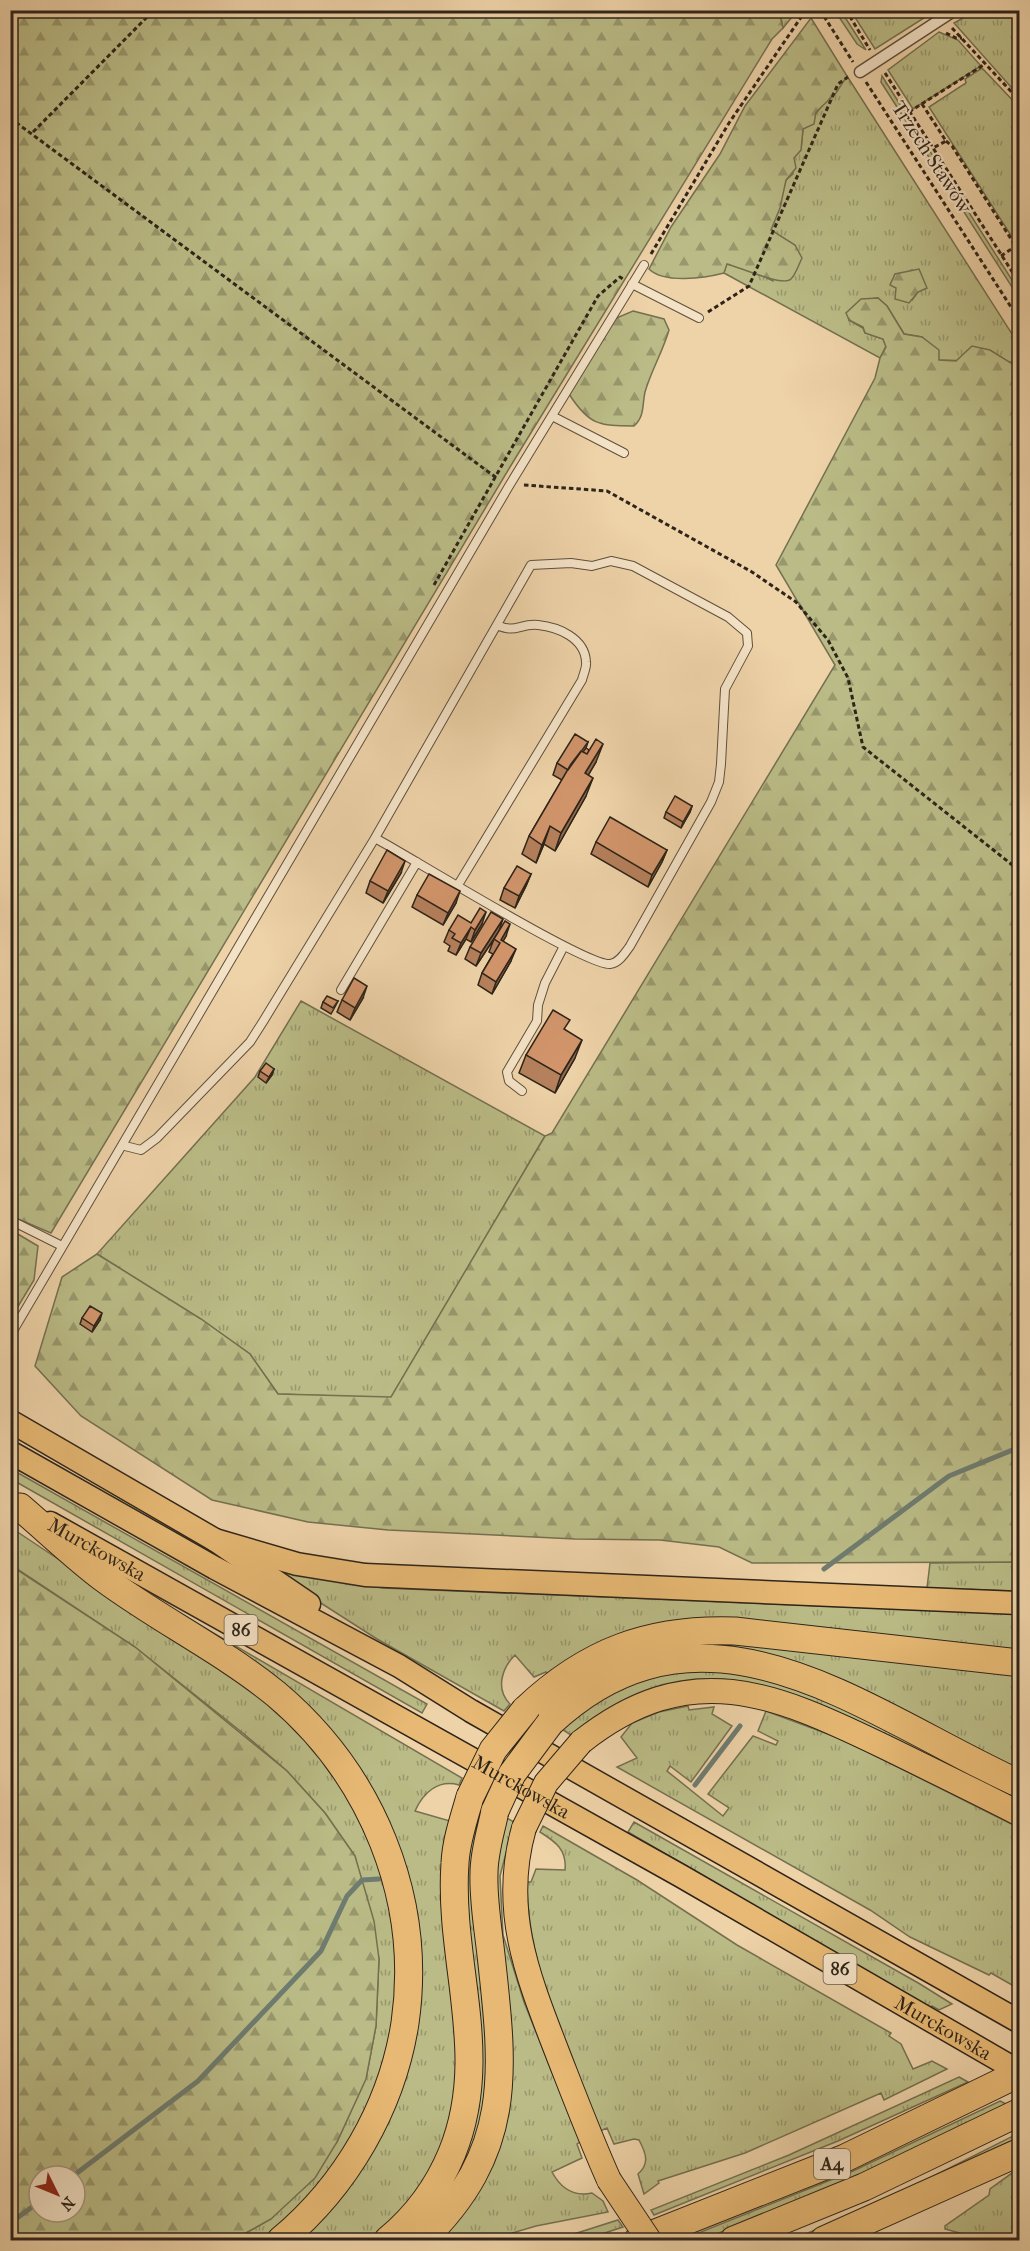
<svg xmlns="http://www.w3.org/2000/svg" width="1030" height="2251" font-family="'IM FELL French Canon',serif">
<style>
.grass{fill:url(#grass-tufts);stroke:#747050;stroke-width:1.5;fill-rule:evenodd}
.forest{fill:url(#forest-firs);stroke:#747050;stroke-width:1.5;fill-rule:evenodd}
.lines{fill:none;stroke-linecap:round;stroke-linejoin:round}
.stream{stroke:#6e7c70;stroke-width:5}
.service-casing{stroke:#5e503d;stroke-width:10}
.pedestrian-casing{stroke:#5e503d;stroke-width:13}
.primary-casing{stroke:#2e2419;stroke-width:25}
.trunk-casing{stroke:#2e2419;stroke-width:26}
.motorway-casing{stroke:#2e2419;stroke-width:29}
.path{stroke:#2e2419;stroke-width:3;stroke-dasharray:4.5 3;stroke-linecap:butt}
.service{stroke:#f4e2c6;stroke-width:8}
.pedestrian{stroke:#f4e2c6;stroke-width:10}
.primary{stroke:#e7b974;stroke-width:22}
.trunk{stroke:#e7b974;stroke-width:24}
.motorway{stroke:#e7b974;stroke-width:27}
.trunk-bridge-casing{stroke:#2e2419;stroke-width:26;stroke-linecap:butt}
.motorway-bridge-casing{stroke:#2e2419;stroke-width:29;stroke-linecap:butt}
.trunk-bridge{stroke:#e7b974;stroke-width:24}
.motorway-bridge{stroke:#e7b974;stroke-width:27}
.wall{fill:#b5805c;stroke:#2e2419;stroke-width:1.5}
.shaded-wall{fill:#93684b;stroke:#2e2419;stroke-width:1.5}
.building{fill:#d2956b;stroke:#2e2419;stroke-width:1.5}
.labels{text-anchor:middle;stroke-width:4.5;stroke-linejoin:round;paint-order:stroke}
.shield{fill:#f4e2c6;stroke:#695d4d;stroke-width:1.5}
.shield-label{font-size:18px;font-weight:bold;fill:#2e2419}
.street-label{font-size:20px;fill:#2e2419;stroke:#f4e2c6}
</style>
<defs>
<pattern id="grass-tufts" width="24" height="20" patternUnits="userSpaceOnUse" patternTransform="scale(1.5)"><rect width="24" height="20" fill="#babb86"/><path d="M3 7l-1-3M5 7V3M7 7l1-3M15 17l-1-3M17 17v-4M19 17l1-3" fill="none" stroke="#98986d"/></pattern>
<pattern id="forest-firs" width="22" height="20" patternUnits="userSpaceOnUse" patternTransform="scale(1.5)"><rect width="22" height="20" fill="#babb86"/><path d="M5 1l3.5 6h-7zM16 11l3.5 6h-7z" fill="#98986d"/></pattern>
</defs>
<rect width="100%" height="100%" fill="#eed2a8"/>
<filter id="stains"><feTurbulence type="fractalNoise" baseFrequency=".00333" numOctaves="4"/><feColorMatrix values="0 0 0 0 .2 0 0 0 0 .09 0 0 0 0 .02 0 0 0 .5 -.17"/></filter>
<radialGradient id="worn" r=".72"><stop offset=".6" stop-color="#630" stop-opacity="0"/><stop offset="1" stop-color="#630" stop-opacity=".3"/></radialGradient>
<path class="grass" d="M773,11H797L783,28L781,19Z
M835,11H841L866,50L857,44Z
M851,11H935L875,49Z
M976,11H1019V96L954,23Z
M939,32L958,40L981,66L913,109L888,70Z
M982,68L1019,107V248L929,107L966,83L965,79Z
M847,76L1019,345V368L1012,362L938,360L922,337L904,334L887,306L878,298L870,299L849,320L863,328L865,333L883,339L886,346L880,358L724,273L726,264L746,268L773,281L781,237L770,230L786,180L793,174V158L801,150L803,129ZM912,270L921,278L918,292L912,300L897,295C896,283 902,274 912,270Z
M882,76L1019,291V298L881,82Z
M301,1001L545,1136L391,1398L278,1394L250,1354L201,1319L97,1254L255,1077Z
M11,1469L427,1704L422,1713L11,1479Z
M10,1527L207,1658L268,1702L327,1761L382,1859L400,1970L384,2074L345,2154L284,2224L263,2240H233L271,2219L337,2142L366,2078L376,2026L379,1959L355,1856L325,1813L287,1771L244,1734L135,1647L11,1565Z
M1019,1562V1591L927,1588L930,1563Z
M263,1566L383,1588L1019,1614V1654L763,1626L549,1675L546,1672L534,1677L515,1655C502,1668 495,1689 510,1704L504,1711L377,1639Z
M191,1620L462,1778L459,1785C438,1779 423,1793 415,1811L450,1821L461,2086L430,2180L373,2240H292L409,2051L378,1804Z
M718,1641L1019,1673V1774L722,1649L543,1718L534,1714L555,1694L642,1650Z
M703,1668L792,1684L1019,1794V1802C974,1779 929,1757 884,1735C770,1678 680,1644 571,1735L560,1728L599,1698L651,1676Z
M688,1706L689,1710L714,1707L712,1714L732,1726L691,1782L670,1766L667,1771L723,1816L729,1808L708,1794L753,1736L776,1745L778,1741L758,1731L766,1711L844,1740L1019,1828V1989L991,1973L989,1975L910,1937L870,1910L617,1767L637,1758L621,1737L632,1723L659,1712Z
M478,1802L488,1808L491,2073L470,2164L419,2232L408,2240L451,2182L465,1881Z
M505,1817L514,1822L500,1876L503,1935L524,2002L580,2142L577,2144L582,2158L552,2172C560,2187 573,2197 592,2193L603,2201L608,2212L536,2226L488,2240H437L490,2165L494,1875Z
M634,1822L920,1984L952,2004L939,2010L932,2006L930,2008L628,1832Z
M543,1826L637,1880L737,1945L891,2033L889,2036L901,2044L913,2069L932,2061L947,2069L884,2100L881,2093L745,2153L658,2181L659,2183L644,2194L638,2174C650,2164 646,2153 639,2140L634,2139L614,2144L607,2128L600,2131C569,2052 527,1968 527,1882H531L536,1869L565,1870C567,1850 556,1842 540,1832Z
M959,2077L968,2082L838,2141L654,2215L651,2210L789,2155Z
M1000,2101L1008,2105L885,2164L702,2240H681L853,2171Z
M1019,2133V2141L869,2214L804,2240H791L878,2204Z
M1019,2168V2240H985L945,2229V2226L989,2195L990,2189Z
M618,2220L623,2227L583,2240H555Z"/>
<path class="forest" d="M773,11L781,19L783,28L772,39L510,467L51,1233L11,1216V11Z
M811,18L847,76L836,93L816,112L814,124L803,129L801,150L794,158L796,168L786,180L780,208L771,230L795,245L802,258C799,264 796,274 791,279C783,287 739,267 727,264L724,273C705,278 664,284 649,269L671,227L720,154L745,106Z
M919,269L927,288L918,292L909,303L895,299L896,288L890,285L895,274Z
M878,298L887,306L904,334L922,337L939,350V360L956,361L972,346L990,350L1019,368V1562L752,1563L719,1547L660,1540L575,1539L388,1530L308,1522L212,1500L81,1416L35,1366L62,1277L97,1254L201,1319L250,1354L278,1394L391,1397L545,1136L552,1133L835,665L776,565L875,378L880,358L886,347L883,339L865,333L863,327L849,320L846,313L861,299Z
M633,311L664,319L669,330C663,351 651,371 645,392C642,405 645,416 634,426C599,426 589,425 569,394L614,319Z
M11,1230L38,1246L34,1280L11,1318Z
M10,1565L135,1647L287,1771L325,1813L355,1856L374,1921L379,1959L376,2026L366,2079L337,2142L315,2178L271,2219L233,2240H11ZM39,2176H75V2212H39Z"/>
<g class="lines">
<path class="stream" d="M824,1569L949,1476L1020,1447
M695,1785L740,1726
M73,2176L198,2081L321,1951L347,1896L362,1880L379,1879
M10,2223L39,2202"/>
<g class="service-casing">
<path id="service" d="M632,284L699,318
M552,416L624,453
M458,885L582,680C583,675 587,667 586,662C585,638 558,627 538,625C520,623 516,634 497,625
M341,990L417,862
M522,1091L509,1081L507,1072L537,1021L538,1005L545,983L564,946
M125,1146L141,1150L157,1138L250,1042L264,1020L375,838L531,565L571,563L592,566L611,561L633,566L728,617L747,633L748,646L725,689L721,764L719,782L711,802L630,946C625,953 619,963 610,964C586,966 410,857 375,838
M10,1220L62,1246
M10,1336L509,486L644,265"/>
</g>
<g class="pedestrian-casing">
<path id="pedestrian" d="M860,72L955,10"/>
</g>
<g class="primary-casing">
<g id="primary">
<path d="M10,1421L215,1540L309,1604"/>
<path d="M10,1452L215,1568L399,1666L471,1711L1020,2022"/>
<path id="s1" d="M50,1523L681,1876L1020,2072"/>
<path d="M215,1540L297,1564L365,1575L1020,1603"/>
</g>
</g>
<g class="trunk-casing">
<path id="trunk" d="M581,1742C690,1656 773,1693 885,1747C930,1769 975,1791 1020,1814
M524,1828C500,1912 529,1979 559,2057C575,2098 591,2140 609,2180"/>
</g>
<g class="motorway-casing">
<path id="motorway" d="M20,1507C47,1530 74,1556 103,1578C158,1619 222,1650 276,1694C372,1775 423,1898 405,2023C392,2107 346,2186 281,2240
M525,1710C587,1651 650,1628 735,1631L1020,1663
M550,1723C706,1577 866,1714 1020,1784
M388,2240C417,2216 438,2187 452,2153C492,2055 448,1963 455,1863C456,1841 464,1818 470,1797
M422,2240C514,2151 504,2072 491,1955C488,1928 483,1900 484,1873C484,1852 491,1831 495,1811
M638,2240L845,2158L1020,2073
M734,2240L864,2187L1020,2112
M824,2240L1020,2152"/>
</g>
<path class="path" d="M820,10L853,62
M846,10L870,50
M952,28L1020,101
M946,33L956,38H962
M885,73L1020,284
M866,82L1020,321
M922,104L946,141L933,148
M909,112L985,64
M10,118L498,479
M33,132L154,10
M946,141L952,146L1020,253
M651,254L729,123L806,10
M1001,256L1016,246
M708,312L749,286L838,84L848,77
M524,485L607,491L752,572L796,602L828,640L848,678L863,747L1020,871
M434,585L598,296L620,277L623,279"/>
<use href="#service" class="service"/>
<use href="#pedestrian" class="pedestrian"/>
<use href="#primary" class="primary"/>
<use href="#trunk" class="trunk"/>
<use href="#motorway" class="motorway"/>
<g class="trunk-bridge-casing">
<path id="trunk-bridge" d="M524,1828L546,1783L581,1742
M609,2180L649,2240"/>
</g>
<g class="motorway-bridge-casing">
<path id="motorway-bridge" d="M470,1797L493,1750L525,1710
M495,1811L512,1774L550,1723"/>
</g>
<use href="#trunk-bridge" class="trunk-bridge"/>
<use href="#motorway-bridge" class="motorway-bridge"/>
</g>
<path class="wall" d="M588,742L586,748L596,762L588,775L586,796L555,851L544,844L536,863L522,854L529,836L562,780L553,775L557,763Z
M692,806L690,812L681,828L664,818L666,812Z
M596,842L667,850L662,862L648,887L591,854Z
M401,873L383,903L366,893L370,881Z
M531,874L526,886L515,908L500,900L504,888Z
M417,895L456,903L443,925L412,907Z
M471,923L482,924L471,942L466,939L456,955L448,951L450,946L444,942L449,930Z
M499,931L476,966L465,959L470,947Z
M506,936L503,941L511,961L492,994L478,985L482,973L493,954L489,952L494,939Z
M363,998L350,1020L337,1012L342,1000Z
M338,1001L335,1007L331,1014L321,1008L323,1002Z
M566,1031L575,1058L555,1093L519,1073L526,1055Z
M274,1069L272,1075L266,1083L258,1077L260,1071Z
M82,1318L100,1320L92,1332L80,1324Z"/>
<path class="shaded-wall" d="M603,744L596,762L579,791L585,773Z
M593,778L586,796L555,851L561,833Z
M692,806L690,812L681,828L683,822Z
M550,826L544,844L536,863L542,845Z
M667,850L662,862L648,887L652,875Z
M405,861L401,873L383,903L388,891Z
M531,874L526,886L515,908L519,896Z
M460,891L456,903L443,925L448,913Z
M486,912L482,924L471,942L475,930Z
M503,919L499,931L476,966L481,953Z
M510,924L506,936L497,952L501,940Z
M471,927L466,939L456,955L461,943Z
M516,949L511,961L492,994L496,982Z
M367,986L363,998L350,1020L355,1008Z
M582,1040L575,1058L555,1093L561,1075Z
M274,1069L272,1075L266,1083L269,1077Z
M102,1313L100,1320L92,1332L94,1326Z"/>
<path class="building" d="M575,734L588,742L568,770L557,763Z
M596,739L603,744L585,773L593,778L561,833L550,826L542,845L529,836L571,764L581,751L587,754Z
M586,748L589,750L587,754L583,752Z
M675,796L692,806L683,822L666,812Z
M610,817L667,850L652,875L596,842Z
M387,850L405,861L388,891L370,881Z
M517,866L531,874L519,896L504,888Z
M429,874L460,891L448,913L417,895Z
M480,908L486,912L475,930L471,927L461,943L452,938L455,934L449,930L458,915L471,923Z
M491,912L503,919L481,953L470,947Z
M505,921L510,924L501,940L516,949L496,982L482,973L500,943L494,939Z
M354,978L367,986L355,1008L342,1000Z
M327,996L338,1001L333,1008L323,1002Z
M553,1010L570,1020L564,1029L582,1040L561,1075L526,1055Z
M266,1063L274,1069L269,1077L260,1071Z
M90,1306L102,1313L94,1326L82,1318Z"/>
<g class="labels">
<g class="shield">
<rect x="224.5" y="1615" width="33" height="30" rx="4.5"/>
<rect x="823.5" y="1954" width="33" height="30" rx="4.5"/>
<rect x="814" y="2149" width="36" height="30" rx="4.5"/>
</g>
<g class="shield-label">
<text x="241" y="1636">86</text>
<text x="840" y="1975">86</text>
<text x="832" y="2170">A4</text>
</g>
<g class="street-label">
<text transform="translate(932 157) rotate(57)" y="7">Trzech Stawów</text>
<text dy="7" stroke="none"><textPath href="#s1" startOffset="54">Murckowska</textPath></text>
<text dy="7" stroke="none"><textPath href="#s1" startOffset="540">Murckowska</textPath></text>
<text dy="7" stroke="none"><textPath href="#s1" startOffset="1026">Murckowska</textPath></text>
</g>
</g>
<rect width="1030" height="2251" fill="none" stroke="#eed2a8" stroke-width="36"/>
<rect x="12" y="12" width="1006" height="2227" fill="none" stroke="#2e2419" stroke-width="3"/>
<rect x="18" y="18" width="994" height="2215" fill="none" stroke="#2e2419" stroke-width="1.5"/>
<g transform="translate(57 2194) rotate(133)"><circle r="28" fill="#f4e2c6" stroke="#a59681" stroke-width="1.5"/>
<path d="M0-4.5L10 22L0 15L-10 22Z" fill="#8f2418"/>
<text y="-9" font-size="16" font-weight="bold" text-anchor="middle" fill="#2e2419">N</text>
</g>
<rect width="100%" height="100%" filter="url(#stains)"/>
<rect width="100%" height="100%" fill="url(#worn)"/>
</svg>
